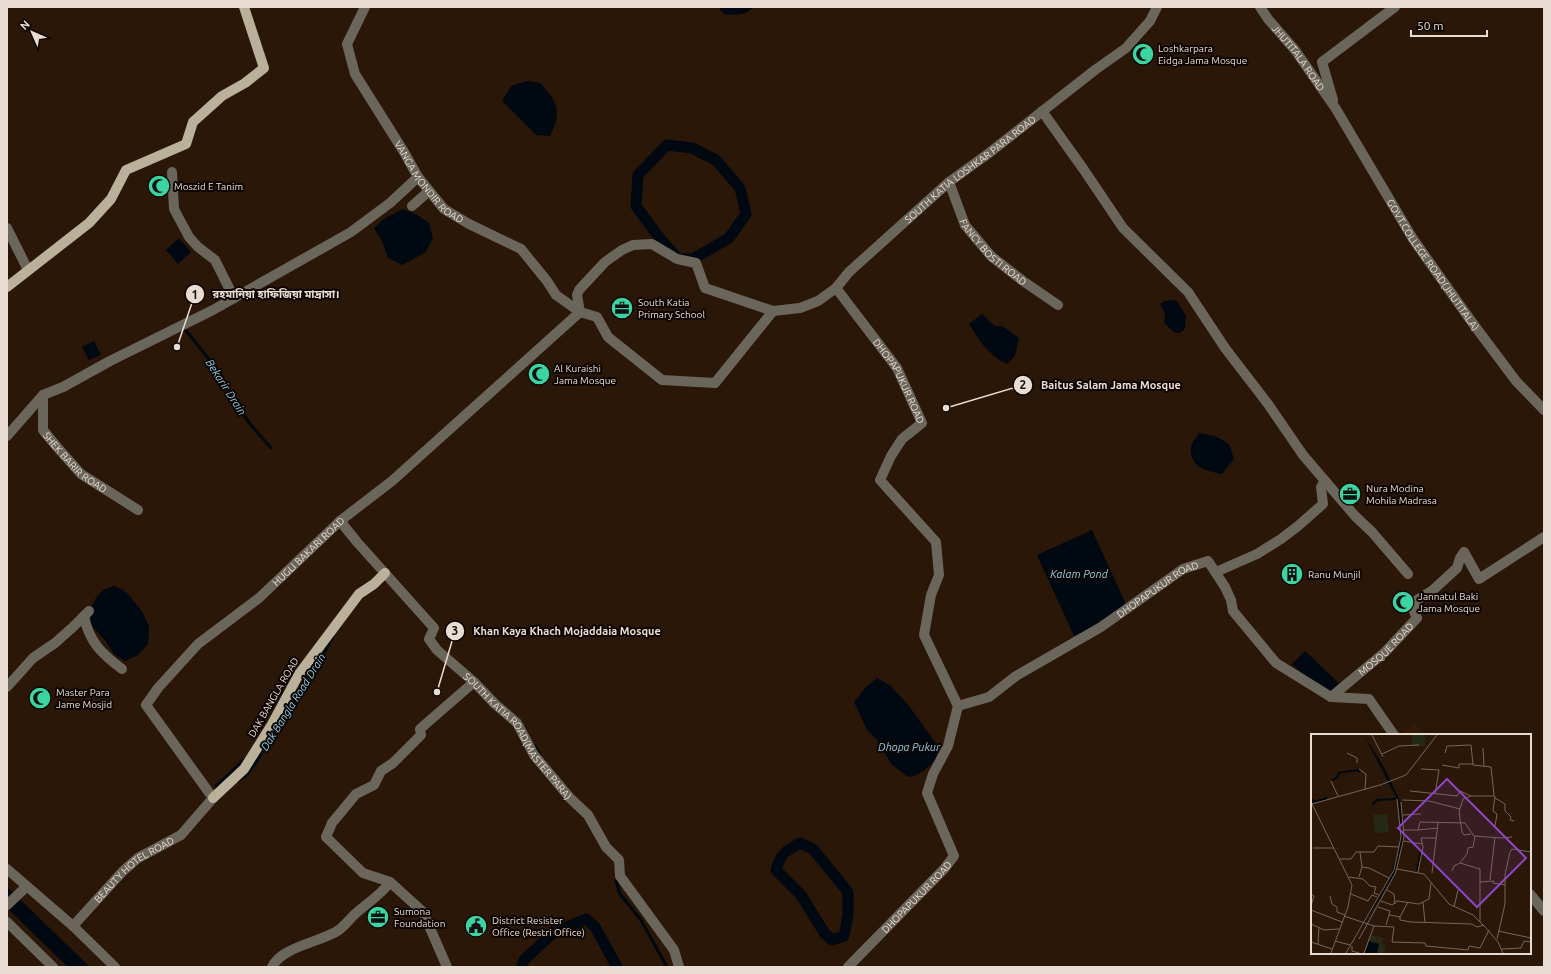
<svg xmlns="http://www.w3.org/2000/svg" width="1551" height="974" font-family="Ubuntu,'Noto Sans Bengali',sans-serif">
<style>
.built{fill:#331b06}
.water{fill:#000811}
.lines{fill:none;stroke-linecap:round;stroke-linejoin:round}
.stream{stroke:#000811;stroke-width:3}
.canal{stroke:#000811;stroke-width:11}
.minor{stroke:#6b665b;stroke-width:10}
.major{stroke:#bbb19a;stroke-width:10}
.labels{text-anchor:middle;stroke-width:4;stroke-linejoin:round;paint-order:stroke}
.poi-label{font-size:10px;fill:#e9dcd2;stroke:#0d0502;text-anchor:start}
.street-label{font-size:10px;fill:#e9dcd2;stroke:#0d0502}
.water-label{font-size:11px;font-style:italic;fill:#8cceea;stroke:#0d0502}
.inset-river{fill:none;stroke:#000811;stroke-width:2}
.inset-road{fill:none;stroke:#766659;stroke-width:1}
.view{fill:#8c46c2;fill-opacity:0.15;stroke:#8c46c2;stroke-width:2}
.inset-edge{fill:none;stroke:#e9dcd2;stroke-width:2}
.leader{fill:none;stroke:#e9dcd2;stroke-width:1.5}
.callout-dot{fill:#e9dcd2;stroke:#0d0502;stroke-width:1.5}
.mark-label{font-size:12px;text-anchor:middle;font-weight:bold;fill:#111}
.callout-label{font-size:11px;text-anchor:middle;font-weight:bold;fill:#e9dcd2;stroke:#0d0502;stroke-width:4;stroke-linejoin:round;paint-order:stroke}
</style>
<rect width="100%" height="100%" fill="#2a1708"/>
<path class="built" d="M1414,723L1420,729L1414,735H1407L1404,733Z"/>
<path class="water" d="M718,7H754C745,16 736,15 724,14Z
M527,81L540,83C558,102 562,112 550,136L536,135L502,101L511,86Z
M403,209L417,215L429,223L433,238L426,252L402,265L388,258L382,241L374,228L385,218Z
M179,238L191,252L178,264L166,250Z
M1176,300L1186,316L1185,328L1180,333H1175L1164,323L1165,314L1160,304L1164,301Z
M982,314L995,326H1002L1019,338L1015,356L1007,364C988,355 980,341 969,324Z
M94,341L101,355L89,360L82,347Z
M1199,433L1215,436L1229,444L1234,459L1222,474C1208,471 1189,468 1191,447C1192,443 1196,437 1199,433Z
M1092,530L1129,611L1074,636L1037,555Z
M114,586L123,590L129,595L143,613L149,627L148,644L138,655L125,661L114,654L105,640L91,625L89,611L96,598L103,590Z
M1305,651L1342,686L1329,700L1292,664Z
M877,678L891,686L909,706L938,746L936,759C928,767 920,776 908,777L891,764L878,741L867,730L854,702L866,687Z
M7,887L90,967H68L7,908Z"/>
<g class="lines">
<path class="stream" d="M183,327L220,373L234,402L251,425L271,448
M534,745L540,755
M238,781L248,774L282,723L306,681L320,661L333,636
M216,786L244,760
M616,881L620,894L641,920L667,967"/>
<path class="canal" d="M667,145L692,148L716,160L740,188L746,214L729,238L693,259H678L659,237L636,206L638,175Z
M800,843L813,849L848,892V915L844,936L832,940L825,934L801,895L776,870C781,852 785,852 800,843Z
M522,967L524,960L554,932L586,919L595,927L617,967"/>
<g class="minor">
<path id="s1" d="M365,7L347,44L355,74L404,152L418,177L444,209L469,224L521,249L547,281L556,295L580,312L597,317L608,337L662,380L715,383L773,311"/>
<path id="s2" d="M1260,7L1268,19L1295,50L1336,109L1413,239L1474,325L1516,381L1544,410"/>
<path d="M1333,100L1322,62L1395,7"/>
<path d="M1042,111L1084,170L1123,228L1188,292L1225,348L1268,404L1303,455L1355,516L1372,532L1408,574"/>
<path d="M172,172L174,209L189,237L198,247L215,260L234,298"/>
<path id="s3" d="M949,182L965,225L991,256L1023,281L1058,305"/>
<path d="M412,206L429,191"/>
<path d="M7,228L28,270"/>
<path id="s4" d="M836,288L897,368L922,423L902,439L891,456L880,480L936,542L939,575L931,595L924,635L958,706"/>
<path id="s5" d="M580,312L577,295L579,290L605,262L622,250L633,245L652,244L677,259L696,263L705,288L773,311L800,308L818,301L836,288L849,272L949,182L989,153L1095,70L1126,48L1150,21L1157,7"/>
<path id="s6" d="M43,395V430L57,447L81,474L138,510"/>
<path d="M7,436L43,395L63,387L110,361L213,310L351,232L390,203L418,177"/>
<path id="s7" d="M340,521L357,542L434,628L429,639L437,650L474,682L495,704L517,723L534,755L570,798L588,815L606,847L619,860L620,876L674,950L679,967"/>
<path d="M1216,572L1257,554L1281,539L1298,526L1323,504L1321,487L1325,481"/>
<path d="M84,616C89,642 102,654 122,669"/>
<path d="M7,687L33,658L55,643L73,627L89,611"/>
<path id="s8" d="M1331,697L1385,652L1417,618L1413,609L1417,600L1433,590L1457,568L1460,558L1464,552L1479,579L1544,537"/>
<path d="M7,869L73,926L115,967"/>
<path d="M1530,894L1544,911"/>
<path d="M7,905L26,887"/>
<path d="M7,922L53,967"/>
<path id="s9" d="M73,926L123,871L138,858L181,835L213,798L146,705L158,688L198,644L259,598L340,521L392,481L580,312"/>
<path d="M272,967C281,947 321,942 339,930C344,926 349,920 354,915C366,904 381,895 390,882"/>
<path d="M447,967L423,912L390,882L363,873L326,837L332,823L356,794L374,785L381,771L393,763L421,735L420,729L474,682"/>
<path id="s10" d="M848,967L944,869L954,856L927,793L933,774L948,746L958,706L989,697L1016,676L1101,627L1183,569L1208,561L1225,587L1231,600L1233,611L1276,663L1331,697L1369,699L1394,735"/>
</g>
<path class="major" d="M7,287L89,223L111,199L126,170L186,144L193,122L222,96L245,83L264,68L244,7
M213,798L244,769L271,726L299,674L359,594L374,584L385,573"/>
</g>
<defs>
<g id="mosque-disc" transform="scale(1.15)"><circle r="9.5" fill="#3dd4a3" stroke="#0d0502"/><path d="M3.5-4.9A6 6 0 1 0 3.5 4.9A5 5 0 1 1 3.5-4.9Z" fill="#111"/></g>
<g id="office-disc" transform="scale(1.15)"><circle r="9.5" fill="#3dd4a3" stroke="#0d0502"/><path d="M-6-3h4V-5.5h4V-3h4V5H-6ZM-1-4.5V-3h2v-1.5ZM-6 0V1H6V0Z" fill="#111"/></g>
<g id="building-disc" transform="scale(1.15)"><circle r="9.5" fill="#3dd4a3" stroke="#0d0502"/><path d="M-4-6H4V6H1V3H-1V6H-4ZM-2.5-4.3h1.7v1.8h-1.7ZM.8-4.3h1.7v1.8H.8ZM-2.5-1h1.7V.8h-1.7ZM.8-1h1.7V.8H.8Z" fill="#111"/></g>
<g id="civic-disc" transform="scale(1.15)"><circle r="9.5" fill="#3dd4a3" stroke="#0d0502"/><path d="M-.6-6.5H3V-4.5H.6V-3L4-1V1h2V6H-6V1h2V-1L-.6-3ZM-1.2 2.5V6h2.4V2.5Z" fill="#111"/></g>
</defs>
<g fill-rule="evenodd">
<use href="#mosque-disc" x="1143" y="54"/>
<use href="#mosque-disc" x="159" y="186"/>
<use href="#office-disc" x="622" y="308"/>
<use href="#mosque-disc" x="539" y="374"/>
<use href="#office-disc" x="1350" y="494"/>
<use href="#building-disc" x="1292" y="574"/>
<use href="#mosque-disc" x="1403" y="602"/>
<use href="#mosque-disc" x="40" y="698"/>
<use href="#office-disc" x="378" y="917"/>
<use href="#civic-disc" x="476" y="926"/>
</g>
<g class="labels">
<g class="poi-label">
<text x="1158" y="52">Loshkarpara<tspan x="1158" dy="12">Eidga Jama Mosque</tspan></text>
<text x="174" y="190">Moszid E Tanim</text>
<text x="638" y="306">South Katia<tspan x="638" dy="12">Primary School</tspan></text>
<text x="554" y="372">Al Kuraishi<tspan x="554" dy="12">Jama Mosque</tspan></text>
<text x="1366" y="492">Nura Modina<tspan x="1366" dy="12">Mohila Madrasa</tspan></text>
<text x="1308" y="578">Ranu Munjil</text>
<text x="1418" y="600">Jannatul Baki<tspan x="1418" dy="12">Jama Mosque</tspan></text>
<text x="56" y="696">Master Para<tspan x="56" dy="12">Jame Mosjid</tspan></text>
<text x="394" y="915">Sumona<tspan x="394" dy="12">Foundation</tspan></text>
<text x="492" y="924">District Resister<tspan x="492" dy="12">Office (Restri Office)</tspan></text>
</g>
<g class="street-label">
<text dy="4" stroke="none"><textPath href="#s2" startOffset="64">JHUTITALA ROAD</textPath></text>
<text dy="4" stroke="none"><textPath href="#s5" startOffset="508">SOUTH KATIA LOSHKAR PARA ROAD</textPath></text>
<text dy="4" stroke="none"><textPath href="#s1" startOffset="204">VANGA MONDIR ROAD</textPath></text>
<text dy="4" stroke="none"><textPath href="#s3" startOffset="85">FANCY BOSTI ROAD</textPath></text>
<text dy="4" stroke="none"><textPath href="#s2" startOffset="311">GOVT.COLLEGE ROAD(JHUTITALA)</textPath></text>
<text dy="4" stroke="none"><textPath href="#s4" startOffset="113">DHOPAPUKUR ROAD</textPath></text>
<text dy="4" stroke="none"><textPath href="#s6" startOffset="81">SHEK BARIR ROAD</textPath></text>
<text dy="4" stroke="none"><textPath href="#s9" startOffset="531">HUGLI BAKARI ROAD</textPath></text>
<text dy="4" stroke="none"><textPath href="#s10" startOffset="548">DHOPAPUKUR ROAD</textPath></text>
<text dy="4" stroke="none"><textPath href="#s8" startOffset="73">MOSQUE ROAD</textPath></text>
<text transform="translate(273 697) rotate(-60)" y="4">DAK BANGLA ROAD</text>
<text dy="4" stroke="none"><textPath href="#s7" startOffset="287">SOUTH KATIA ROAD(MASTER PARA)</textPath></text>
<text dy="4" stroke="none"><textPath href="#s9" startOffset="84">BEAUTY HOTEL ROAD</textPath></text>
<text dy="4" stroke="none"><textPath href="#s10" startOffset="98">DHOPAPUKUR ROAD</textPath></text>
</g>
<g class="water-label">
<text transform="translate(226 387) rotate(57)" y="4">Bekarir Drain</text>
<text x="1079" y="578">Kalam Pond</text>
<text transform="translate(293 702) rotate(-58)" y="4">Dak Bangla Road Drain</text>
<text x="909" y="751">Dhopa Pukur</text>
</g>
</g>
<g transform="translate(1311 734)">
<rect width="220" height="220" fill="#2a1708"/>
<path d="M101,1H114V12H101ZM76,80L78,98L64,99L62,81ZM59,201L73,204L71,210L75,211L73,219H54Z" fill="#252915"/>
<path d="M53,1L74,35L88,65L90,74L92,109L83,141L35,219L80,141L91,101L87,67ZM58,207L68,210L66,219H54Z" fill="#000811"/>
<path class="inset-river" d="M21,46L26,44L28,39L47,36L49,38M0,63L2,68L16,64M61,71L66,66L85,65M106,137L110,116"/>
<path class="inset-road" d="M61,1L72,23M172,14L173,32M36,19L46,24V29M134,19L136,12L160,11L162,31L180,33L183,61M71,20L88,12L108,11M131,31L148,34V30H162M48,35L55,40L54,56M110,35L128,36L124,60M20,47L27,62M99,57L146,62L149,57L160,62H184L182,77L186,80L184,92M184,64L194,70V77L200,83L199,86L203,87M91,66L118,67L149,75M0,68L41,151L37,173L20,219M1,70L69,51L95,41L126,1M92,81L110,80M93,96H107L109,88L154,89L163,102L191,104L201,103M107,96L127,94M160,100L153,101L151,98L148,78L152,65L160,62M93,107L111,110M2,114H23M29,125H40L45,118H63L67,112L88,113M149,129L156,120L157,114L162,113L164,102M51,133L58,134L78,144M86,135L113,140L138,170L162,181L174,193L187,208L192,219M141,137L143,132L149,129L169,135V188M107,138L112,113L110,104H126M121,139L127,89M38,143L52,145L59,152L65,153L63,159L68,161M48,143L51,133L49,118M179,146L184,103M169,148L183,147L182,149L194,151M76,156L83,160L84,170M0,160L3,162L0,172M40,160L57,167L61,161L66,163M19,162L21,170L26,173V178L34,181M70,167L81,171L86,167L108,170L118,165L120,149M112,168L114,189M67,173L79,177L78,181M143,173L147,156M0,176L31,188M33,182L63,192L53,219M89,183V186L100,188L161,190L166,193L173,191M89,183L97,168M0,190L13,196L28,195M75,191L78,181L89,183M63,192L83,193L81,208L114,209L115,212L157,216L158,212L169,214L178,196M187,197L220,204M48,205L85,138L93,103L90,68M186,205L194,170V141L199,118L201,115L220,118M24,207L39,211M0,208L21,215M7,210L8,193M41,212V217L48,219M191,215L210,214L213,207L220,208M35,219L83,136L90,103L86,65"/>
<path class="view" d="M136,45L215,124L166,173L87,94Z"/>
<rect width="220" height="220" class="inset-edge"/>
</g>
<path class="leader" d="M177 347L195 294M946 408L1023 385M437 692L455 631"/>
<g class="callout-dot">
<circle cx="177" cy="347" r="4"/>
<circle cx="946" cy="408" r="4"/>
<circle cx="437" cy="692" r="4"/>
<circle cx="195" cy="294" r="10"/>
<circle cx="1023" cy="385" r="10"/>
<circle cx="455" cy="631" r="10"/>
</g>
<g class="mark-label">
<text x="195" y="299">1</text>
<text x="1023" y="389">2</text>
<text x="455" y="635">3</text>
</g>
<g class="callout-label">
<text x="276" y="298">রহমানিয়া হাফিজিয়া মাদ্রাসা।</text>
<text x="1111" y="389">Baitus Salam Jama Mosque</text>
<text x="567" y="635">Khan Kaya Khach Mojaddaia Mosque</text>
</g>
<rect width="1551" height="974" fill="none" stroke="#e9dcd2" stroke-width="16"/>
<g transform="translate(32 32) rotate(315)" stroke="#0d0502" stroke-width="3" paint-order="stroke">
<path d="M0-3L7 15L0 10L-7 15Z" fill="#e9dcd2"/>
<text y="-6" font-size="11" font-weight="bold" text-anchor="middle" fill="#e9dcd2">N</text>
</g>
<path d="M1411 30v6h76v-6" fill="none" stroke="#e9dcd2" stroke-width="2"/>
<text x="1417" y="30" font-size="12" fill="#e9dcd2" stroke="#0d0502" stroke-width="3" paint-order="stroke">50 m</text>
</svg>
